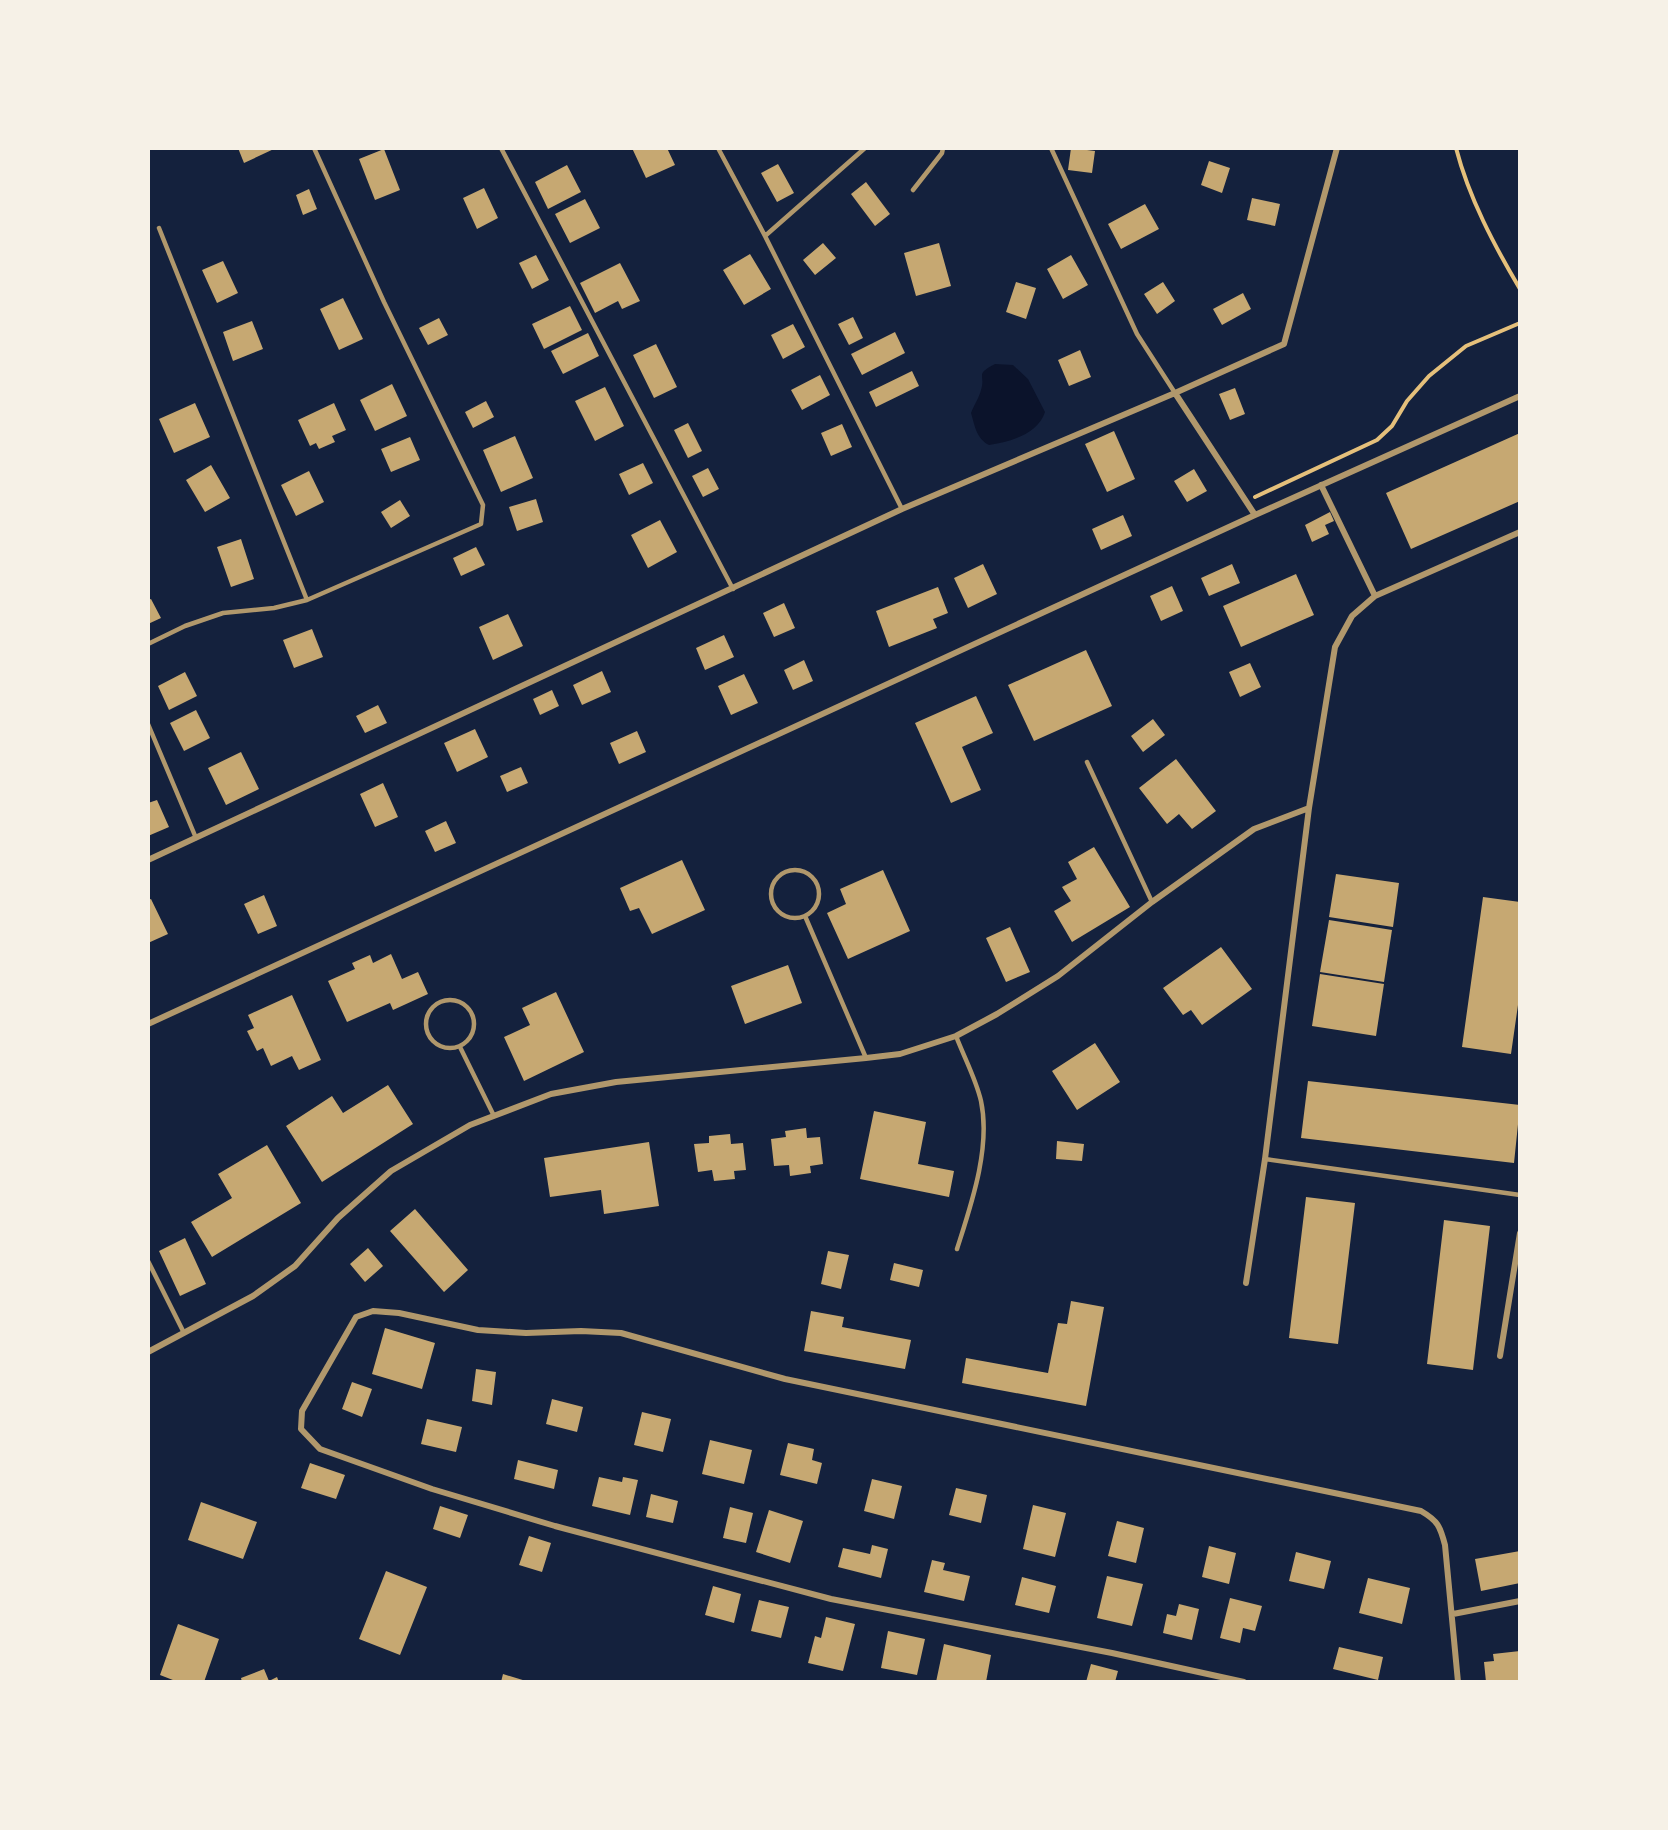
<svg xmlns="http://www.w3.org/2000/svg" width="1668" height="1830" font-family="'PT Sans',sans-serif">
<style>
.water{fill:#0b132b}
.building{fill:#c6a872}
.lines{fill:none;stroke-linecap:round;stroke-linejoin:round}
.path{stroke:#e5c07b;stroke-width:4}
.service{stroke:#b1986c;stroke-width:4.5}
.minor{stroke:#b1986c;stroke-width:6}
</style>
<rect width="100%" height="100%" fill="#14213d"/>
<path class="water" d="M995,364L1013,365L1028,379L1045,412C1038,434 1010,442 989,445C976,438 975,426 971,413C974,405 979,398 981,390C986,374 974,375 995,364Z"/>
<path class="building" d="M238,148H276L244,163Z
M632,148H667L675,165L646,178Z
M1071,148L1095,151L1092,173L1068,170Z
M384,149L400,190L375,200L359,159Z
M1209,161L1230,168L1222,193L1201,185Z
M778,164L794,193L777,202L761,173Z
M567,165L581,192L548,209L535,182Z
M866,182L890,214L875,226L851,194Z
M484,188L498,218L477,229L463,198Z
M309,189L317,209L303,215L296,195Z
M1252,198L1280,204L1275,226L1247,220Z
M585,199L600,228L570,243L555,214Z
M1145,204L1159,229L1121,249L1108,224Z
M823,243L836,258L815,275L803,260Z
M939,243L951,286L916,296L904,253Z
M750,254L771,289L744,305L723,270Z
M536,255L549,280L532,289L519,263Z
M1071,255L1088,285L1063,299L1047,269Z
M223,261L238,293L217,303L202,270Z
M620,263L640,301L622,309L618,301L595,313L580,283Z
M1016,282L1036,288L1026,319L1006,312Z
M1163,282L1175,301L1157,314L1144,294Z
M1243,293L1251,309L1222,325L1213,309Z
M343,298L363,339L339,350L320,309Z
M570,306L582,330L544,349L532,324Z
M853,317L863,338L849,345L838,324Z
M439,318L448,335L428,345L419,328Z
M252,321L263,349L233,361L223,332Z
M793,324L805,347L783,359L771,335Z
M895,332L905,353L862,375L851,354Z
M588,333L599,356L563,374L551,351Z
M656,344L677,387L654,398L633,355Z
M1080,350L1091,377L1069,386L1058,360Z
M912,371L919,386L876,407L869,392Z
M820,375L830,395L802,410L791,390Z
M392,384L407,416L375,431L360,400Z
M605,387L624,426L595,441L575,401Z
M1235,388L1245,414L1230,420L1219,394Z
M486,401L494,417L473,428L465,412Z
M195,403L210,437L174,453L159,419Z
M334,403L346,430L332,436L335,442L319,449L316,443L310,446L298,420Z
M688,423L702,451L688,458L674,430Z
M842,424L852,447L831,456L821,433Z
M1114,431L1135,479L1107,492L1085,444Z
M1520,433V501L1411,549L1386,493Z
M515,436L533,478L501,492L483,450Z
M410,437L420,460L391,472L381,449Z
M643,463L653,483L629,495L619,474Z
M211,465L230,498L205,512L186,480Z
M708,468L719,489L703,497L692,476Z
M1194,469L1207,491L1187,502L1174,481Z
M309,471L324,502L296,516L281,485Z
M536,499L543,522L517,531L509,507Z
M400,500L410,516L391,528L381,512Z
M1330,512L1334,521L1325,525L1329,534L1312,542L1305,525Z
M1123,515L1132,536L1101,550L1092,529Z
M660,520L677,552L648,568L631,535Z
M241,539L254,579L231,587L217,547Z
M476,547L485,565L461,576L453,558Z
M983,564L997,594L968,608L954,578Z
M1232,564L1240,583L1209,596L1201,578Z
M1296,574L1314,615L1241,647L1223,606Z
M1172,586L1183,611L1161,621L1150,596Z
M938,587L948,613L933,619L937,628L889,647L876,611Z
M151,599L161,618L148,624V600Z
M784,603L795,628L774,637L763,613Z
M508,614L523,646L493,660L479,627Z
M312,629L323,657L294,668L283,640Z
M724,635L734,657L705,670L696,648Z
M1086,650L1112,706L1034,741L1008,685Z
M804,660L813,681L793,690L784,670Z
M1250,663L1261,687L1240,697L1229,672Z
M602,671L611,692L582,705L573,685Z
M185,672L197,696L169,710L158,686Z
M744,674L758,703L731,715L718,686Z
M552,690L559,706L540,715L533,699Z
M976,696L993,733L962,747L981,790L951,803L915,723Z
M378,705L387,723L365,733L356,716Z
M196,710L210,738L184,751L170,723Z
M1153,719L1165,735L1143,752L1131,736Z
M475,729L488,757L457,772L444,743Z
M637,731L646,752L619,764L610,743Z
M241,752L259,789L226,805L208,768Z
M1176,759L1216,811L1192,829L1179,814L1167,824L1139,788Z
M521,767L528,783L507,792L500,776Z
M383,783L398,817L375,827L360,794Z
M157,800L169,827L148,836V803Z
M446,821L456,843L435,852L425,831Z
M1094,847L1130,907L1072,942L1054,911L1071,901L1062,887L1077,879L1068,862Z
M682,860L705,910L652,934L639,908L630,911L620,888Z
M883,870L910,931L848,959L827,913L846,904L840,889Z
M1336,874L1399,883L1393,927L1329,917Z
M264,895L277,926L258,934L244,904Z
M1483,897L1520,902V991L1511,1054L1462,1047Z
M151,899L168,934L148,943V900Z
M1329,920L1392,930L1384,982L1320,972Z
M1010,927L1030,972L1006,982L986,938Z
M1221,947L1252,989L1202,1025L1191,1010L1183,1015L1163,988Z
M391,954L402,979L418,972L428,994L393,1010L390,1003L347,1022L328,981L355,969L352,963L370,955L373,963Z
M788,965L802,1003L745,1024L731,986Z
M1320,974L1384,984L1376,1036L1312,1026Z
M556,992L584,1052L524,1081L504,1037L530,1025L522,1008Z
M292,995L321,1060L299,1070L292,1056L271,1066L263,1048L257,1051L247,1031L254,1028L248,1015Z
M1095,1043L1120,1082L1077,1110L1052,1071Z
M1308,1081L1520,1105L1514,1163L1301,1138Z
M388,1085L413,1124L322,1182L286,1126L332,1096L343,1113Z
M874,1111L926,1122L918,1164L954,1171L949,1197L860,1179Z
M806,1128L807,1138L820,1137L823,1164L810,1166L811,1173L790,1176L789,1165L774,1166L771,1139L786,1137L785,1131Z
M730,1134L731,1144L743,1143L746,1170L734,1171L735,1179L714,1181L712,1170L698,1172L694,1144L709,1143V1136Z
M1057,1141L1084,1144L1082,1161L1056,1159Z
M649,1142L659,1206L604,1214L601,1190L550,1197L544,1158Z
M267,1145L301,1203L212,1257L191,1222L232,1198L218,1174Z
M1306,1197L1355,1203L1338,1344L1289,1338Z
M415,1209L468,1270L444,1292L390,1231Z
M1444,1220L1490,1226L1473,1370L1427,1364Z
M185,1238L206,1284L180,1296L159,1251Z
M368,1248L383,1266L365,1282L350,1264Z
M828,1251L849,1255L841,1289L821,1284Z
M894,1263L923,1270L919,1287L890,1280Z
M1071,1301L1104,1307L1086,1406L962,1383L966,1358L1048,1373L1058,1323L1067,1324Z
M811,1311L844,1317L842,1327L911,1340L905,1369L804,1351Z
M385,1328L435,1343L422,1389L372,1374Z
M476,1369L496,1372L492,1405L472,1401Z
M352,1382L372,1389L362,1417L342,1409Z
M552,1399L583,1407L577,1432L546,1424Z
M642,1412L671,1419L663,1452L634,1445Z
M427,1419L462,1427L456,1452L421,1444Z
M710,1440L752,1450L744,1484L702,1474Z
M788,1443L814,1449L812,1460L822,1463L817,1484L780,1475Z
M518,1460L558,1470L554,1489L514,1479Z
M310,1463L345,1475L336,1499L301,1488Z
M599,1477L622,1482L623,1477L638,1480L630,1515L592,1506Z
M872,1479L902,1486L894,1519L864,1511Z
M956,1488L987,1495L981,1523L949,1515Z
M651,1494L678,1501L673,1523L646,1517Z
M201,1502L257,1522L243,1559L188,1540Z
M1033,1505L1066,1513L1055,1557L1023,1549Z
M440,1506L468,1515L460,1538L433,1529Z
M730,1507L753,1513L746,1543L723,1538Z
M769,1510L803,1521L790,1563L756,1552Z
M1117,1521L1144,1528L1136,1563L1108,1556Z
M529,1536L551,1543L542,1572L519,1565Z
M872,1545L888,1549L881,1578L838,1567L843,1548L870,1554Z
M1209,1546L1236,1553L1229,1584L1202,1577Z
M1520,1551V1583L1481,1591L1475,1559Z
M1296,1552L1331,1561L1324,1589L1289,1581Z
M932,1560L945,1563L943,1570L970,1576L964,1601L924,1592Z
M386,1571L427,1587L400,1655L359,1639Z
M1107,1576L1143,1584L1132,1626L1097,1618Z
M1022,1577L1056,1586L1049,1613L1015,1605Z
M1368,1578L1410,1588L1402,1624L1359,1613Z
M713,1586L741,1594L734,1623L705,1615Z
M1230,1598L1262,1606L1255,1631L1243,1628L1240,1643L1220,1638Z
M759,1600L789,1607L781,1638L751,1631Z
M1179,1604L1199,1609L1192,1640L1163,1633L1167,1614L1176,1616Z
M826,1617L855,1624L843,1671L808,1663L815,1636L821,1638Z
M178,1624L219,1639L204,1682H178L160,1675Z
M888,1631L925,1639L917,1675L881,1668Z
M944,1644L991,1655L986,1682H936Z
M1339,1647L1383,1657L1378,1680L1333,1669Z
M1520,1651V1682H1486L1484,1662L1494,1661L1493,1654Z
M1091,1664L1118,1671L1115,1682H1086Z
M264,1669L269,1681L277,1677L279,1682H242L241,1678Z
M503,1674L526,1681V1682H501Z"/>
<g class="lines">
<path class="path" d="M1456,148C1469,198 1494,245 1520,289
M1255,497L1377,440L1392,426L1407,401L1429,376L1466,346L1520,323"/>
<path class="service" d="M501,148L733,589
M718,148L765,236L902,509
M1051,148L1137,334L1175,393
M913,190L942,153L943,148
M159,228L307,600
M765,236L865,148
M148,644L185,626L223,613L274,608L307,600L481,524L483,505L384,302L314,148
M148,724L196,838
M1087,762L1152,902
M771 894a24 24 0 1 1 48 0a24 24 0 1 1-48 0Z
M805,916L866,1058
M426 1024a24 24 0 1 1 48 0a24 24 0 1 1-48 0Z
M956,1036C964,1057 976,1079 981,1101C991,1148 971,1205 957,1249
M460,1047L494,1116
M1265,1159L1520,1195
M148,1261L184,1333"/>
<path class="minor" d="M1175,393L1255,515
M1375,596L1520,532
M148,860L902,509L1175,393L1284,344L1337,148
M148,1024L1255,515L1520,396
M1246,1283L1265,1159L1309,808L1335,647L1352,616L1375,596L1321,485
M148,1352L253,1296L295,1266L338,1218L391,1171L470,1125L551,1094L616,1082L866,1058L900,1054L956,1036L997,1014L1058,976L1152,902L1254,829L1309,808
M1500,1356L1520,1233
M1453,1614L1520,1601
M1244,1682L1112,1653L831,1599L555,1526L432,1489L320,1449L301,1429L302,1411L356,1317L373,1311L399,1313L478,1330L526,1333L581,1331L621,1333L785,1379L1421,1511C1438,1521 1440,1526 1445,1545L1458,1682"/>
</g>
<rect width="1668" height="1830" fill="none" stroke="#f6f1e7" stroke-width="300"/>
</svg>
